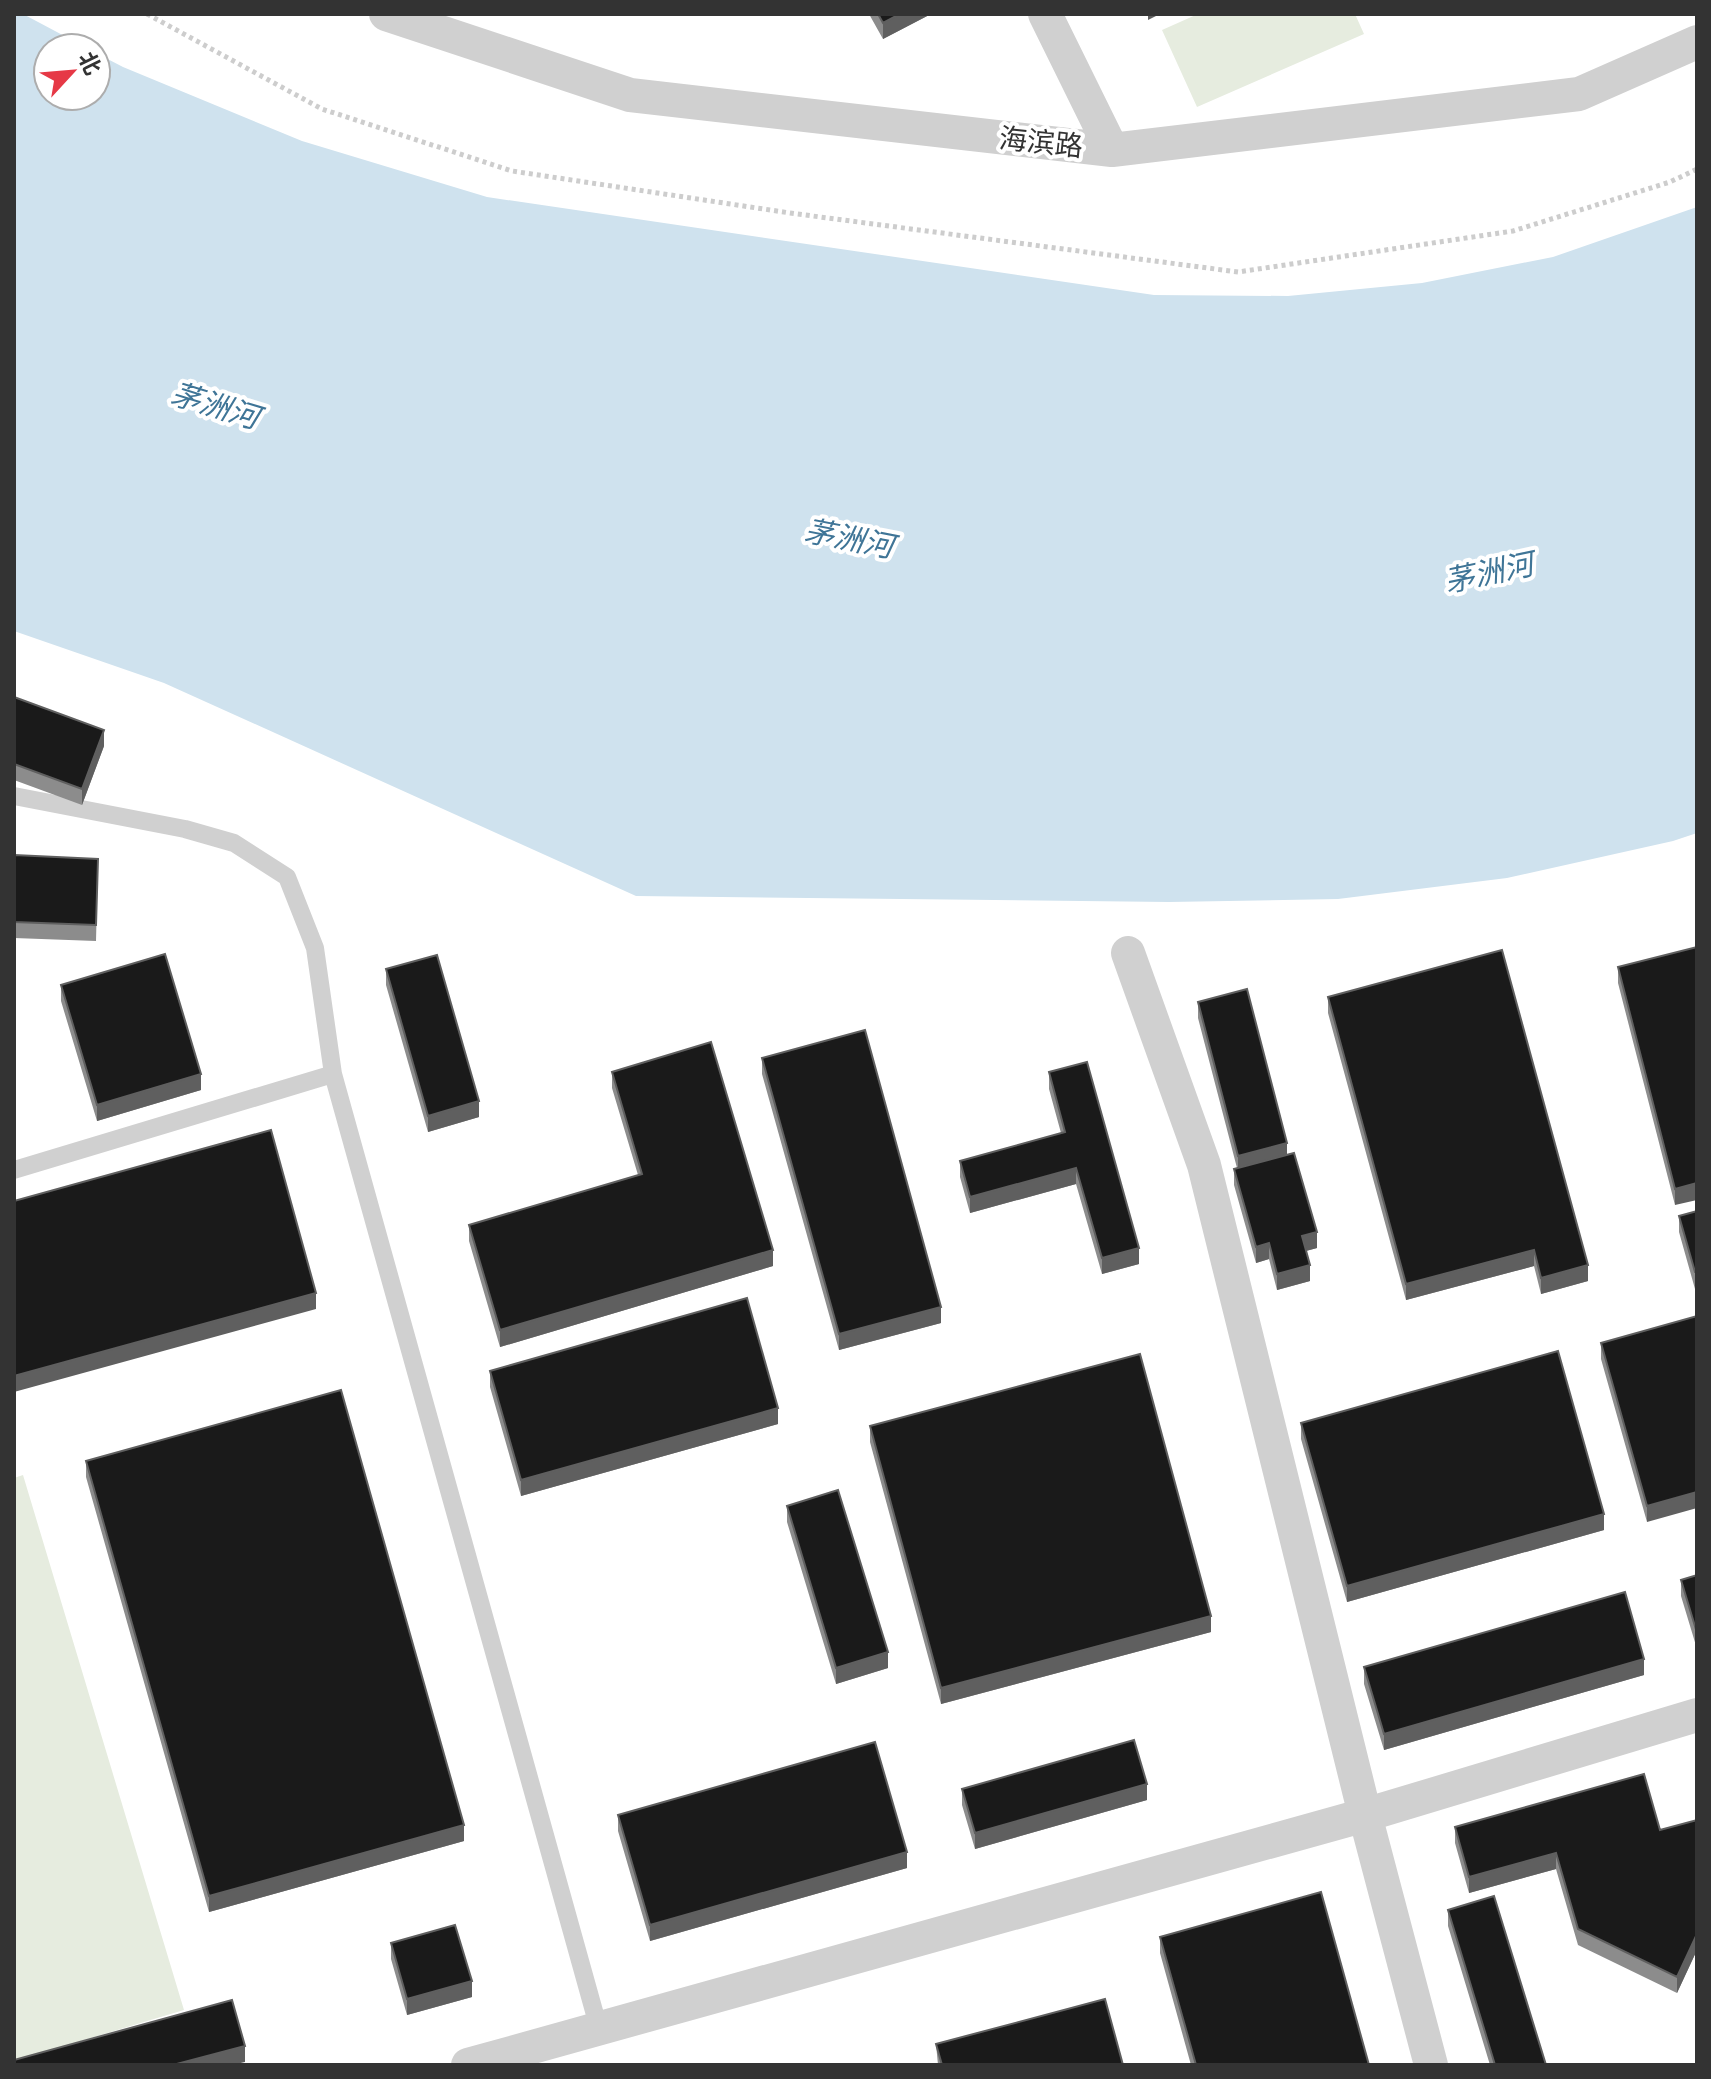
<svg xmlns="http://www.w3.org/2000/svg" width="1711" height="2079" font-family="Karla,'Noto Sans SC',sans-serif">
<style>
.green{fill:#e6ecdf}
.water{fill:#cfe2ee}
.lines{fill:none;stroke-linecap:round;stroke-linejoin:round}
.path{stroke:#cdcdcd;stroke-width:5;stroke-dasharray:4 4;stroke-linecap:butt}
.service{stroke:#d0d0d0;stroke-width:18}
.minor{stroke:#d0d0d0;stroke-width:34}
.wall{fill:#8c8c8c}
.shaded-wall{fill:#5f5f5f}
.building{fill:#1a1a1a;stroke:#5f5f5f;stroke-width:2}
.labels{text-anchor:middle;stroke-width:8;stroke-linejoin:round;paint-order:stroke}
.street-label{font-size:28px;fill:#333;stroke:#fff}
.water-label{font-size:30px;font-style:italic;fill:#3f7597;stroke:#fff}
</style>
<rect width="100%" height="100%" fill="#fff"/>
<path class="green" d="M1198,14H1355L1364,34L1197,107L1162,30Z
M23,1475L184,2010L14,2061V1478Z"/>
<path class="water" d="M14,14H23L87,48H48V96H96V53L123,67L302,141L487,197L1154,295L1288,296L1422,283L1553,257L1697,207V833L1673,841L1507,878L1338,899L1169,902L636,896L164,683L14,631Z"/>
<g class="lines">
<path class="path" d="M147,14L322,109L512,171L790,213L1238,272L1513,231L1670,182L1697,169"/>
<path class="service" d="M14,796L185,829L234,843L287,877L315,948L333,1074
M14,1170L333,1074L599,2029"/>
<path class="minor" d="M386,14L630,95L1112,150L1579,94L1697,42
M1045,14L1112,150
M1128,953L1204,1165L1365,1815L1431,2065
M468,2065L1365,1815L1697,1715"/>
</g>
<path class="wall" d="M869,14H931L883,39Z
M14,697L104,746L82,805L14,780Z
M14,855L98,859L96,941L14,938Z
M1697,947L1675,1205L1618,983V967Z
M386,969L479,1117L428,1132L386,985Z
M61,985L201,1090L97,1121L61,1001Z
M1328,997L1588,1281L1541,1294L1534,1266L1406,1300L1328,1013Z
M1198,1002L1287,1155L1317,1248L1306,1251L1310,1281L1277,1290L1269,1259L1256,1263L1234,1185V1169L1237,1168L1198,1018Z
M762,1058L941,1323L839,1350L762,1074Z
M612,1072L773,1266L500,1347L469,1241V1225L638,1175L612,1088Z
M1049,1072L1139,1264L1102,1274L1076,1184L970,1213L960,1177V1161L1061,1133L1049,1089Z
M1697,1211V1288L1695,1289L1679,1232V1216Z
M1697,1316L1647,1522L1601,1359V1343Z
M490,1371L778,1424L521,1496L490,1387Z
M1301,1423L1604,1530L1347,1602L1301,1439Z
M870,1426L1211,1632L941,1704L870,1442Z
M86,1461L464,1841L209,1912L86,1477Z
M787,1506L888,1668L836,1684L787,1522Z
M1697,1575V1649L1681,1596V1580Z
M1364,1667L1644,1675L1384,1750L1364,1684Z
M962,1789L1147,1800L975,1849L962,1805Z
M618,1815L907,1868L650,1941L618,1831Z
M1697,1820V1950L1677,1993L1578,1945L1556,1869L1469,1893L1455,1843V1827L1660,1830Z
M1448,1910L1546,2065H1490L1448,1926Z
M1160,1937L1369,2065H1191L1160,1953Z
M391,1943L472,1997L407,2015L391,1959Z
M936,2044L1123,2065H938Z"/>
<path class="shaded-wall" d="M900,14H931L883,39V23Z
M1148,14H1160L1148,20Z
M104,730V746L82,805V789Z
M201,1074V1090L97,1121V1105Z
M479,1101V1117L428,1132V1116Z
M1287,1143V1159L1238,1172V1156Z
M1076,1168V1184L970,1213V1197Z
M1697,1183V1200L1675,1205V1189Z
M1317,1232V1248L1302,1252V1236Z
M1269,1243V1259L1256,1263V1247Z
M1139,1248V1264L1102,1274V1258Z
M773,1250V1266L500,1347V1330Z
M1534,1250V1266L1406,1300V1284Z
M1310,1265V1281L1277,1290V1274Z
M1588,1265V1281L1541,1294V1278Z
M1695,1272H1697V1288L1695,1289Z
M316,1293V1309L14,1392V1376Z
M941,1307V1323L839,1350V1334Z
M778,1408V1424L521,1496V1480Z
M1697,1492V1508L1647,1522V1506Z
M1604,1514V1530L1347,1602V1586Z
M1211,1616V1632L941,1704V1688Z
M888,1652V1668L836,1684V1668Z
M1644,1659V1675L1384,1750V1734Z
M1147,1784V1800L975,1849V1833Z
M464,1825V1841L209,1912V1896Z
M907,1852V1868L650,1941V1925Z
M1556,1853V1869L1469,1893V1877Z
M1697,1934V1950L1677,1993V1977Z
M472,1981V1997L407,2015V1999Z
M245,2046V2062L232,2065H173Z"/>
<path class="building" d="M878,14H900L883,23Z
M14,697L104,730L82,789L14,764Z
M14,855L98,859L96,925L14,922Z
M1697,947V1183L1675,1189L1618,967Z
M1502,950L1588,1265L1541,1278L1534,1250L1406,1284L1328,997Z
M165,954L201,1074L97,1105L61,985Z
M437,955L479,1101L428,1116L386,969Z
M1247,989L1287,1143L1238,1156L1198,1002Z
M865,1030L941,1307L839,1334L762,1058Z
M711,1042L773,1250L500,1330L469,1225L642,1174L612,1072Z
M1087,1062L1139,1248L1102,1258L1076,1168L970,1197L960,1161L1065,1132L1049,1072Z
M271,1130L316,1293L14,1376V1201Z
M1294,1153L1317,1232L1302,1236L1310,1265L1277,1274L1269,1243L1256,1247L1234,1169Z
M1697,1211V1272H1695L1679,1216Z
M747,1298L778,1408L521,1480L490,1371Z
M1697,1316V1492L1647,1506L1601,1343Z
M1558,1351L1604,1514L1347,1586L1301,1423Z
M1140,1354L1211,1616L941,1688L870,1426Z
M341,1390L464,1825L209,1896L86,1461Z
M838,1490L888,1652L836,1668L787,1506Z
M1697,1575V1633L1681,1580Z
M1625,1592L1644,1659L1384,1734L1364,1667Z
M1134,1740L1147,1784L975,1833L962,1789Z
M875,1742L907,1852L650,1925L618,1815Z
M1644,1774L1660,1830L1697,1820V1934L1677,1977L1578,1929L1556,1853L1469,1877L1455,1827Z
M1321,1892L1369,2065H1196L1160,1937Z
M1494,1896L1546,2065H1495L1448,1910Z
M455,1925L472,1981L407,1999L391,1943Z
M1105,1999L1123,2065H942L936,2044Z
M232,2000L245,2046L173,2065H14V2060Z"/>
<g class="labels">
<g class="street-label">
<text transform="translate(1041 142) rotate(6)" y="10">海滨路</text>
</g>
<g class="water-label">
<text transform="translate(215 406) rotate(17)" y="10">茅洲河</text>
<text transform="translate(849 539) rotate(11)" y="10">茅洲河</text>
<text transform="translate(1489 573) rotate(-12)" y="10">茅洲河</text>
</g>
</g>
<rect width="1711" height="2079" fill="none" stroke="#333333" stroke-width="32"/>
<g transform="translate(72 72) rotate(64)"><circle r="38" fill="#ffffff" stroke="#adadad" stroke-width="2"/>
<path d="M0-6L14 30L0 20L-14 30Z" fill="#e63946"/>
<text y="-12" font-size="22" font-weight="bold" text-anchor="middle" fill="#333333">北</text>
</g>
</svg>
